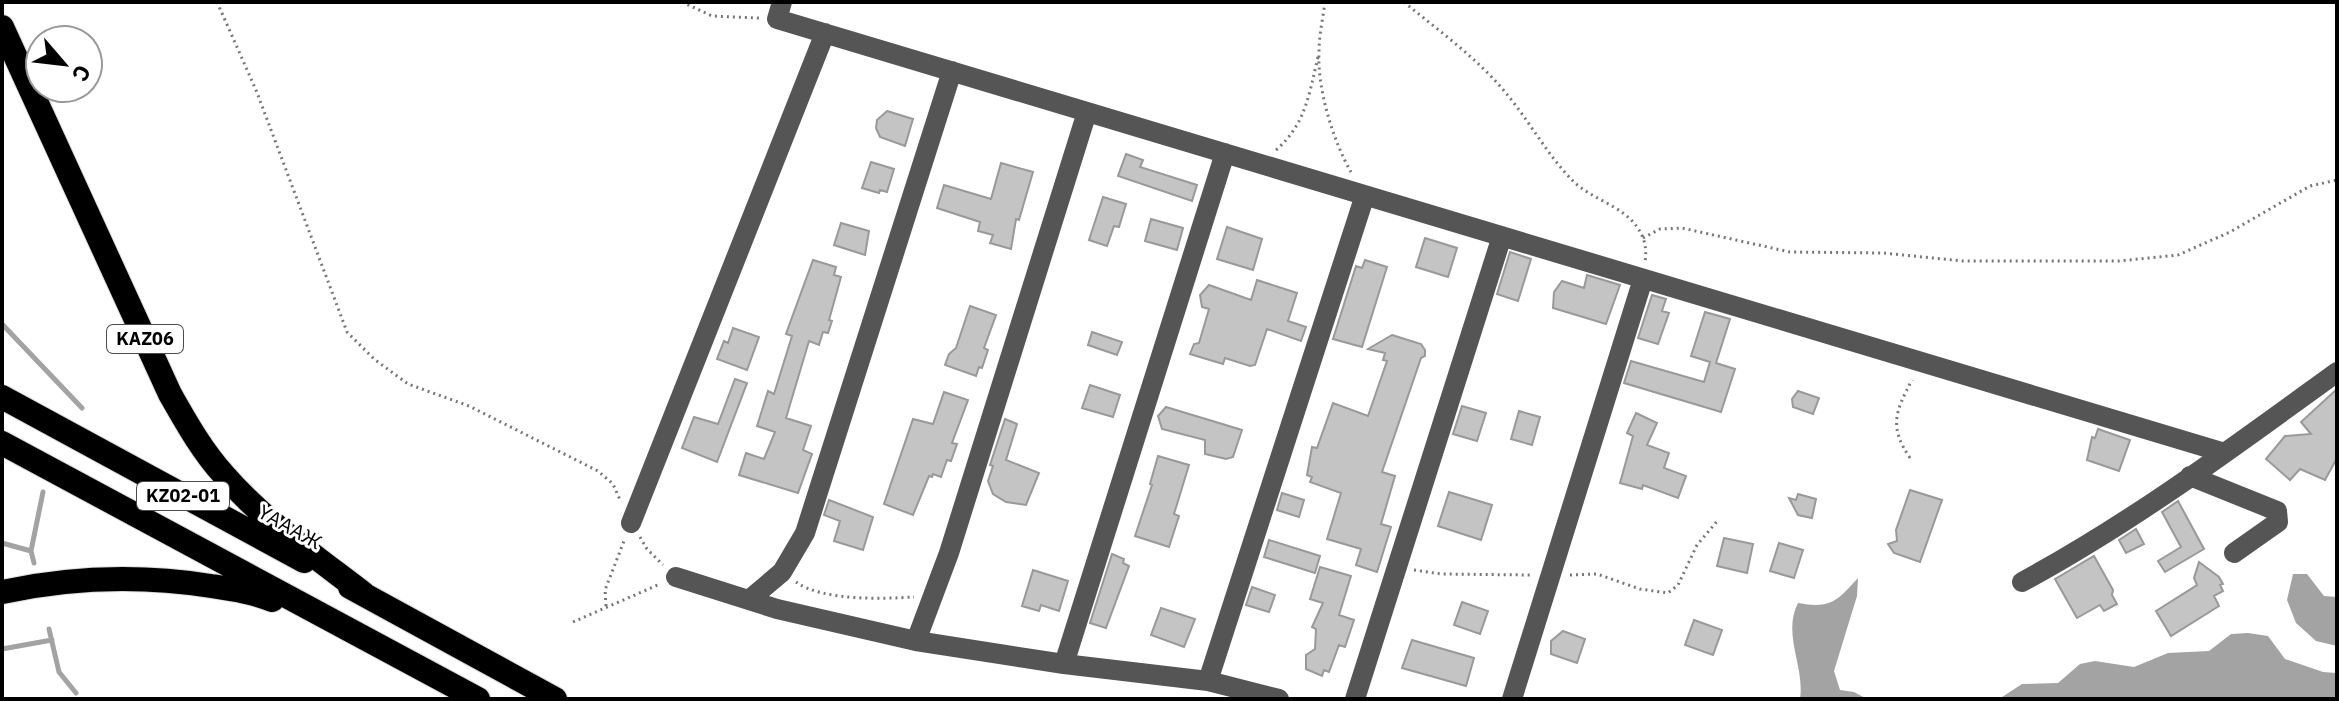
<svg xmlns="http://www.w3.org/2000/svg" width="2339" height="701" font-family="'IBM Plex Sans',sans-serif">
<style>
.water{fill:#a3a3a3}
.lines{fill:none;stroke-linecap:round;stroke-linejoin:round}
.stream{stroke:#a3a3a3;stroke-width:5}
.building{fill:#c4c4c4;stroke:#999;stroke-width:2}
.highway-casing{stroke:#dbdbdb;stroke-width:26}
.path{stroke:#777;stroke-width:3;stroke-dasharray:2 4;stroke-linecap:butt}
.minor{stroke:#555;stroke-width:20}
.highway{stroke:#000;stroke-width:24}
.labels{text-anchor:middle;stroke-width:6;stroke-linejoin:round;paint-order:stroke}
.shield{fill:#fff;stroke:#4c4c4c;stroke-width:2}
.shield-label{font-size:18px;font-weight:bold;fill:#000}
.street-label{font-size:20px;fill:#000;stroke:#fff}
</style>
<rect width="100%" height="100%" fill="#fff"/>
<path class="water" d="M2293,574H2307L2324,596L2337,597V646L2316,641L2296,623L2287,600Z
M1858,578L1857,596L1834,671L1840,690L1854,692L1867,699H1800C1805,667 1782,634 1798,603C1831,609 1837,601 1858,578Z
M2248,633L2268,636L2285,659L2323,672L2337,673V699H1999L2022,684L2058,683L2080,664L2095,661L2134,667L2168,653L2209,651L2231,634Z"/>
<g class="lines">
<path class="stream" d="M2,324L82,408
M2,543L31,551
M34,563L31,551L43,492
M49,629L59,672L76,693
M2,649L52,640"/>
</g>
<path class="building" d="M887,111L913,119L905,146L880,137L876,128L877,120Z
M1126,154L1143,160L1140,167L1197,185L1192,201L1118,176Z
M871,162L894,169L887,192L880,190L879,193L862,188Z
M1001,163L1033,172L1019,220L1016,219L1011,249L990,243L993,235L978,231L980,222L937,208L944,185L991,199Z
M1103,197L1126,204L1119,227L1114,226L1107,246L1089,240Z
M1151,219L1183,228L1177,250L1145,241Z
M841,223L869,231L865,255L834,245Z
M1227,227L1262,239L1253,270L1217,259Z
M1425,238L1457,248L1448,277L1416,267Z
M1510,252L1531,259L1518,301L1497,294Z
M813,260L836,267L834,275L841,277L829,320L832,321L828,333L823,332L819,345L809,341L786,418L811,426L803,450L812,454L798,493L739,475L746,453L764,459L775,432L757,426L768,391L774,394L792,336L786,334Z
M1365,260L1387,267L1362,347L1333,339L1356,266L1362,268Z
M1587,275L1620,285L1606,324L1553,308L1554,292L1562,281L1584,288Z
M1257,280L1297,293L1288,321L1306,327L1301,341L1267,329L1255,365L1250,366L1225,358L1223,364L1190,354L1194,344L1199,343L1209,309L1202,307L1200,295L1209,285L1251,300Z
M1652,295L1666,299L1662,311L1669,313L1658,344L1638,338Z
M970,306L996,315L984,348L988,350L982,368L979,367L976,376L945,365L949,354L956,348Z
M1705,312L1730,319L1716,363L1735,369L1721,412L1624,383L1631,361L1704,382L1710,362L1691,356Z
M733,328L759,337L747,370L717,359L724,341L728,343Z
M1092,332L1122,342L1117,355L1088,345Z
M1392,335L1421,344L1425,350V356L1421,358L1382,472L1395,476L1381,524L1391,527L1377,572L1356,565L1361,549L1327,539L1341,493L1310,482L1312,477L1307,475L1312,447L1317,448L1333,403L1368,416L1387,361L1383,360L1385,353L1368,349Z
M735,379L747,383L717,462L682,448L694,417L718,424Z
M1090,385L1120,395L1113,417L1082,408Z
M2337,389V458L2325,480L2300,469L2290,480L2266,459L2285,436L2311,434L2301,422Z
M1798,391L1819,398L1813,414L1793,407L1792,399Z
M944,392L968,400L952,443L957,444L951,461L947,460L941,477L933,474L932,477L929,476L913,515L884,504L913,419L933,424Z
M1462,406L1486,413L1477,441L1453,434Z
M1166,407L1242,430L1233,457L1226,459L1205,454V440L1162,429L1158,416Z
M1519,411L1540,417L1532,445L1511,439Z
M1636,413L1657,423L1647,445L1669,453L1664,468L1686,476L1678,498L1643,485L1642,489L1620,483L1633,436L1627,433Z
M1005,419L1017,424L1006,460L1039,473L1026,505L1006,502L993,494L988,481L993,466L990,465Z
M2098,429L2130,440L2119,471L2087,460L2092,437L2095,438Z
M1158,456L1189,465L1174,514L1179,516L1169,547L1135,536L1152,485L1150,484Z
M1910,490L1942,500L1920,562L1894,553L1888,544L1897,541L1896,530Z
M1449,492L1492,505L1481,540L1438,526Z
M1282,493L1304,500L1299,517L1277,510Z
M1798,494L1816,499L1812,518L1798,515L1789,498L1796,500Z
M829,500L873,517L863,550L834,541L840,521L824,515Z
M2178,501L2204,549L2165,572L2158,561L2181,547L2162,512Z
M2136,529L2144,544L2126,553L2119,540Z
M1724,538L1753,544L1747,573L1717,566Z
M1269,540L1320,556L1315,573L1264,557Z
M1779,543L1803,550L1794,578L1770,571Z
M1112,554L1124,559L1123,563L1129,566L1106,628L1090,623Z
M2094,556L2113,590L2112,595L2117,604L2104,611L2100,605L2077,618L2055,579Z
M2199,562L2219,577L2223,584L2220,585L2223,591L2214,596L2219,606L2171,636L2156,611L2197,585L2194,578Z
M1320,567L1351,576L1339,615L1354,620L1345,647L1339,645L1329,672L1324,670L1322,676L1306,669V655L1315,649L1316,629L1312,627L1323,603L1310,599Z
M1033,570L1068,581L1059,611L1041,605L1039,611L1022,606Z
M1252,587L1275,595L1269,612L1246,605Z
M1462,602L1488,611L1480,634L1454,625Z
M1161,608L1195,619L1184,647L1151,635Z
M1694,620L1722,630L1713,655L1685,645Z
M1563,631L1585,639L1577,663L1551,654V641Z
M1412,640L1474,658L1466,686L1402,668Z"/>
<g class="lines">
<g class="highway-casing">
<path id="highway" d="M2,27L170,394C186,422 202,451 224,475C264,521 316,557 364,594
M2,397L304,561
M2,443L478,699
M350,587L555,699
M2,592C72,577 141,575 211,586C231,589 253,592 272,600"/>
</g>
<path class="path" d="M217,2L256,90L347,332L374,359L408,384L469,406L598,471L613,484L621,502
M682,2L712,16L759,18
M1325,2C1323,18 1319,35 1319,52C1317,88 1333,141 1351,172
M1404,2C1439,31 1477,58 1505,92C1529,120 1547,155 1573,181C1591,199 1623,206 1637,227C1645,238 1647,249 1645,262
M1276,150C1306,124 1309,94 1318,57
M1643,238L1660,229L1682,228L1790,252L1883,253L1963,261H2119L2178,255L2230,232L2310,186L2337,180
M1910,458C1889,427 1895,412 1912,380
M640,537L647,549L663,565
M1414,570L1441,574L1530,575
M1570,575L1597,574L1640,589L1668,593L1678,585L1697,545L1719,519
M796,582C823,601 881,599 914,597
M606,606L605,590L624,541
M573,622L660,584"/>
<path class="minor" d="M782,2L777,19L2225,453
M2190,476L2277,511L2278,522L2234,553
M631,523L825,33
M676,577L777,609L916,641L1064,664L1208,681L1279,699
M2022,582C2133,522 2235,446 2337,372
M749,600L782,572L805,533L952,71
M916,641L949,553L1087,112
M1064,664L1225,153
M1208,681L1365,195
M1355,699L1502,236
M1512,699L1643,279"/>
<use href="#highway" class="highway"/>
</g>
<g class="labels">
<g class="shield">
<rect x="107" y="325" width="76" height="28" rx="6"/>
<rect x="137" y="482" width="92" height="28" rx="6"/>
</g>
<g class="shield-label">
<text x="145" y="345">KАZ06</text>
<text x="183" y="502">KZ02-01</text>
</g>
<g class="street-label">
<text transform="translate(290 527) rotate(29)" y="7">ҮАААЖ</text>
</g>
</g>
<rect width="2339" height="701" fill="none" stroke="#000000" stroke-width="8"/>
<g transform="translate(64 64) rotate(118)"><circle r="38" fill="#ffffff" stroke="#999999" stroke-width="2"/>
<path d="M0-6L14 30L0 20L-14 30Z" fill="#000000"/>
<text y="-12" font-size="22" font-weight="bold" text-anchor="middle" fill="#000000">С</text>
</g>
</svg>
